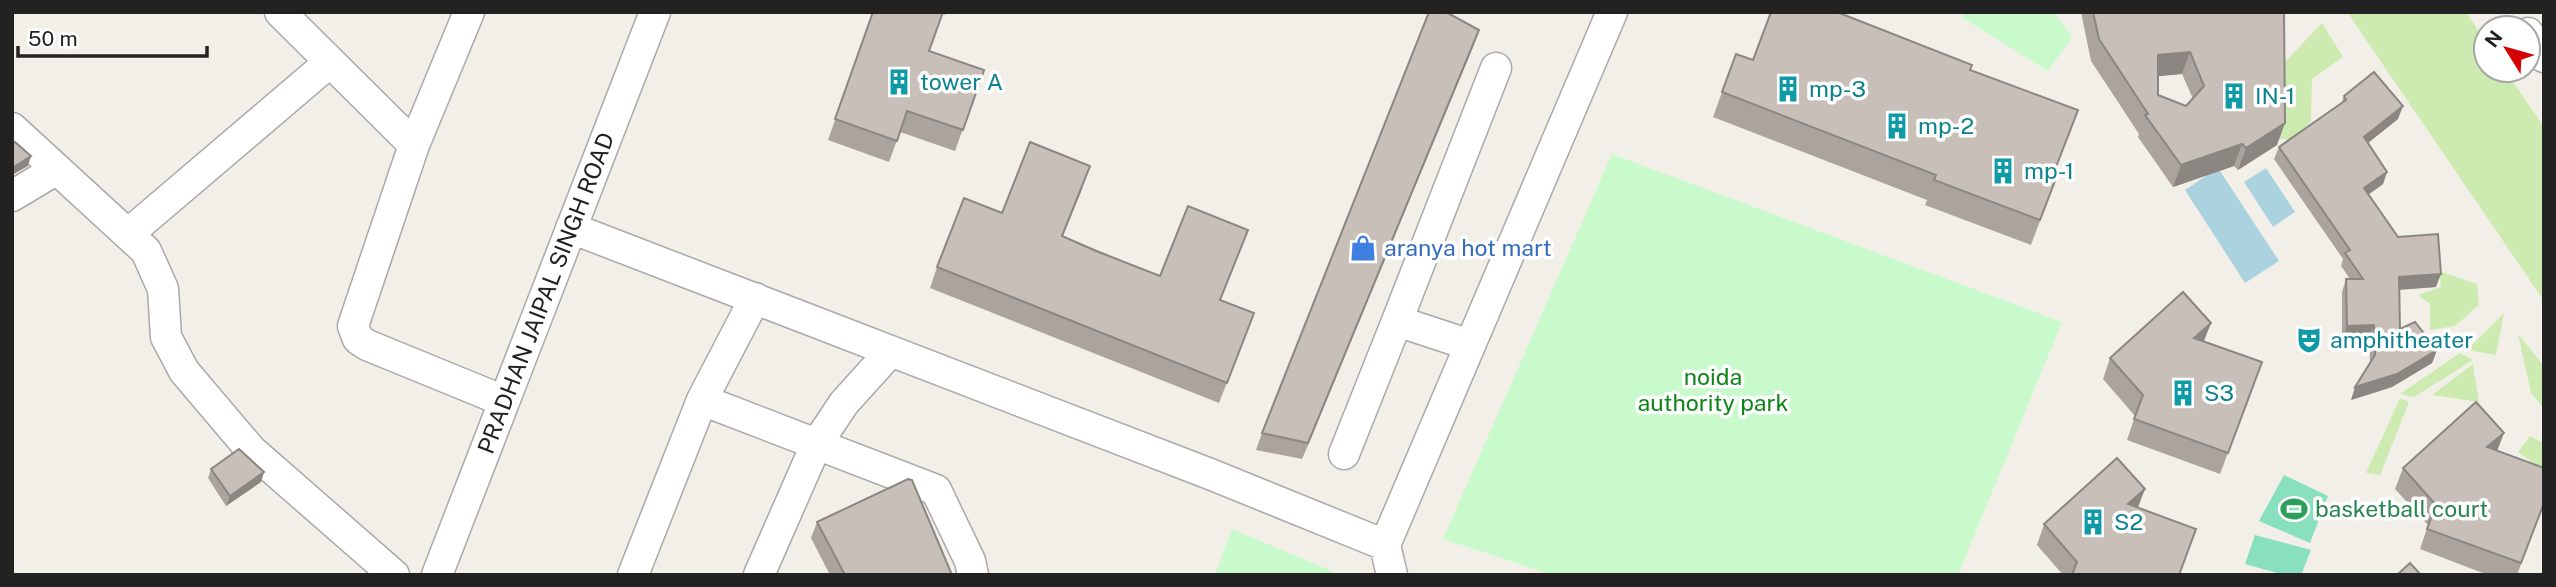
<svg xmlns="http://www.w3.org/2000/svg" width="2556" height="587" font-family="'Public Sans',sans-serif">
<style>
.grass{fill:#cdebb0}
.park{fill:#c8facc}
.pitch{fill:#88e0be}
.water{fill:#aad3df}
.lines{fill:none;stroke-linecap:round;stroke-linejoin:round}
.minor-casing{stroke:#a9a9a9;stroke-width:33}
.minor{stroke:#fff;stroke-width:30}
.wall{fill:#aba49e;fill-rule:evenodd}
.shaded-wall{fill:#8b8681}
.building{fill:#c7bfb8;stroke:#8b8681;stroke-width:2;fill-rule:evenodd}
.labels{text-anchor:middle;stroke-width:7;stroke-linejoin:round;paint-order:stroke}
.culture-label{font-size:23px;fill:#0d838f;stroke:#fff;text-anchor:start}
.shop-label{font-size:23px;fill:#366cbe;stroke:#fff;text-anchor:start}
.street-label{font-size:23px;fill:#222;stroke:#fff}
.park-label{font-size:23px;fill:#0c8416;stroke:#fff}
.leisure-label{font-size:23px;fill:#27864d;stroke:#fff;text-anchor:start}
</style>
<rect width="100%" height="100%" fill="#f2efe9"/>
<path class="grass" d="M2347,12H2466L2486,42V70H2505L2544,127V301Z
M2322,23L2343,57L2312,79L2311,121L2294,141L2277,138L2283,64Z
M2439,271L2477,284L2479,305L2455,326L2430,330V304L2418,295L2441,287Z
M2504,313L2496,355L2467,350Z
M2518,334L2544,366V408L2531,393Z
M2460,353L2473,360L2414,397L2400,394Z
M2473,364L2479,402L2432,395Z
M2400,398L2409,402L2380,475L2366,473Z
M2530,436L2544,443V471L2518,452Z"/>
<path class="park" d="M1966,12H2053L2072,37L2048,71L1961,17Z
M1612,154L2062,322L1958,575H1553L1443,539Z
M1232,529L1341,575H1215Z"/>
<path class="pitch" d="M2284,475L2328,496L2310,543L2259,521Z
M2255,535L2311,550L2301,575H2284L2245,564Z"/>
<path class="water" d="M2218,168L2279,261L2245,283L2185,190Z
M2266,168L2295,212L2273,227L2244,182Z"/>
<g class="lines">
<g class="minor-casing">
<path id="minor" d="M280,12L414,145
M469,12L414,145L353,326L358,339L367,345L504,401
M2528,33L2544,57
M12,128L146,251L163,289L166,337L184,371L251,450L394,575
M12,196L57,169
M571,228L1210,474L1385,545
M128,234L330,62
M1470,345L1397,321L1496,68
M702,400L755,298
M1344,454L1397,321
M437,575L655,12
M633,575L702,400L936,490L970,561L973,575
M759,575L816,445L844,403L891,351
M1392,575L1385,545L1612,12"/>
</g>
<use href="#minor" class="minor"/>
</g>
<path class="wall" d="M873,12H946L945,15L942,14L929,51L984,70L955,151L900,132L889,162L828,140Z
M2081,12H2284L2277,145L2238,170L2234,166L2173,187L2138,137L2139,134L2091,61ZM2182,74L2193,99L2186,106L2158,95V76Z
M1479,30L1302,459L1256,450L1262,433Z
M1736,54L1753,60L1970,70L2052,180L2055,181L2031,245L1925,205L1927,200L1713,117Z
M2344,96L2398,119L2368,143L2387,172L2383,184L2368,195L2398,237L2436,287L2399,290L2400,329L2437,350L2432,363L2392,387L2351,400L2370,363L2369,338L2342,339V292L2346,279H2350L2341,266L2343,259L2274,159L2279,147L2341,104Z
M1083,187L1063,236L1160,276L1248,230L1220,300L1254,313L1219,403L930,288L937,267L1002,213Z
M2211,323L2204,341L2262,362L2220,474L2127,440L2135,416L2103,379L2110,358Z
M2497,451L2544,503L2517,575H2488L2420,549L2428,525L2395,489L2403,468Z
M211,469L264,472L261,482L226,506L208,478Z
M2138,508L2179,575H2063L2037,545L2044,524Z
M817,522L952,575H830L811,538Z"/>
<path class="shaded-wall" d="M1479,30L1473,47L1302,459L1308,443Z
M2190,52L2182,74L2150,77L2158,55Z
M2403,106L2398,119L2359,150L2364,137Z
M2285,123L2277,145L2238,170L2246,148Z
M2242,144L2234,166L2173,187L2181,165Z
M31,156L28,166L12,175V168Z
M2387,172L2383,184L2359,201L2364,188Z
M2441,274L2436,287L2394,290L2399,277Z
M2211,323L2203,343L2194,338Z
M2374,325L2369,338L2342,339L2347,326Z
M2437,350L2432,363L2392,387L2351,400L2355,387Z
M2504,433L2496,454L2487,447Z
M264,472L261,482L226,506L230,496Z
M2145,489L2137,510L2128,504Z"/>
<path class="building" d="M873,12H943L929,51L984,70L963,130L907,111L897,141L835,119Z
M1429,12H1446L1479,30L1308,443L1262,433Z
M1771,12H1837L1972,65L1970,70L2078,110L2051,180L2055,181L2040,220L1934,180L1936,175L1722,92L1736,54L1753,60Z
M2093,12H2284L2285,123L2246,148L2242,144L2181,165L2145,115L2148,114L2099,39ZM2190,52L2204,86L2186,106L2158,95V55Z
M2374,72L2403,106L2364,137L2387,172L2364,188L2398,237L2438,234L2441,274L2399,277L2400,329L2415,322L2437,350L2397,374L2355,387L2375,355L2374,325L2347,326L2346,279H2363L2345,253L2350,250L2279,147L2346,100L2344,96Z
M15,142L31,156L12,168V144Z
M1030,142L1090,166L1062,236L1096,251L1160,276L1188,206L1248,230L1220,300L1254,313L1227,383L937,267L964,198L1002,213Z
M2183,292L2211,323L2194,338L2262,362L2228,453L2134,419L2143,395L2110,358Z
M2476,402L2504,433L2487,447L2544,468V503L2521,563L2427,529L2436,505L2403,468Z
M239,449L264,472L230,496L211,469Z
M2117,458L2145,489L2128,504L2196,529L2179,575H2072L2077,562L2044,524Z
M908,479L912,480L952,575H845L817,522Z
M2410,563L2421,575H2397Z"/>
<defs>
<g id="building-bare" transform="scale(2.1)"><path d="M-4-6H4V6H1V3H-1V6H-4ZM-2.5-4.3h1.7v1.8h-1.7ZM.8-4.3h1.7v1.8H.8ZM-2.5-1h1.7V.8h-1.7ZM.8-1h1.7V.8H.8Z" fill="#0f9aa8" stroke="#fff" stroke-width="2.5" paint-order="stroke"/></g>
<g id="shop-bare" transform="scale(2.1)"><path d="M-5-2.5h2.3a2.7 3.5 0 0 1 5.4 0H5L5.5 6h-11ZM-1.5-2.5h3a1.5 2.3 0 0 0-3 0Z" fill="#3f7fe0" stroke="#fff" stroke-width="2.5" paint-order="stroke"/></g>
<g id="theatre-bare" transform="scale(2.1)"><path d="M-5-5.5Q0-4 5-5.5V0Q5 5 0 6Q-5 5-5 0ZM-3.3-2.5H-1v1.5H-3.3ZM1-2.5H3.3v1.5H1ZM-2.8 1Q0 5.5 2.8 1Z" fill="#0f9aa8" stroke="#fff" stroke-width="2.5" paint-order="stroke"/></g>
<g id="stadium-bare" transform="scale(2.1)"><path d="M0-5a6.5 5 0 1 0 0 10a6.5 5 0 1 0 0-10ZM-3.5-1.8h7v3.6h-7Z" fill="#2e9e5b" stroke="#fff" stroke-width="2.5" paint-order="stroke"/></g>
</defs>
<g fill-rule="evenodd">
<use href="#building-bare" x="899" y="82"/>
<use href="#building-bare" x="1788" y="89"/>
<use href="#building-bare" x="2234" y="96"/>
<use href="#building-bare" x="1897" y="126"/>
<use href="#building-bare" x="2003" y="171"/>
<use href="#shop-bare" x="1363" y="248"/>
<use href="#theatre-bare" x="2309" y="340"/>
<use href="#building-bare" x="2183" y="393"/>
<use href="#stadium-bare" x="2294" y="509"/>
<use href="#building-bare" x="2093" y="522"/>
</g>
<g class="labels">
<g class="culture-label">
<text x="920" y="90">tower A</text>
<text x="1809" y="97">mp-3</text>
<text x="2255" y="104">IN-1</text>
<text x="1918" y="134">mp-2</text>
<text x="2024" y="179">mp-1</text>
<text x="2330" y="348">amphitheater</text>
<text x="2204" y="401">S3</text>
<text x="2114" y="530">S2</text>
</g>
<g class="shop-label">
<text x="1384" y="256">aranya hot mart</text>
</g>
<g class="street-label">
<text transform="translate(546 293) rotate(-69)" y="8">PRADHAN JAIPAL SINGH ROAD</text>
</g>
<g class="park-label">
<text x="1713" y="385">noida<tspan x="1713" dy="26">authority park</tspan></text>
</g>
<g class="leisure-label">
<text x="2315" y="517">basketball court</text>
</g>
</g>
<rect width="2556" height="587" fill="none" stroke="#222222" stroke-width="28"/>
<g transform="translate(2507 49) rotate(307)"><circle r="33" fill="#ffffff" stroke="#a7a7a7" stroke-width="2"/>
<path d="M0-5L12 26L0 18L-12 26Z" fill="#d40000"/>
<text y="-10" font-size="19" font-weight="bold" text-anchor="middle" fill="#222222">N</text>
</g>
<path d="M18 46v10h189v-10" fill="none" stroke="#222222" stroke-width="3.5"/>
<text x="28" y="46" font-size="21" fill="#222222" stroke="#ffffff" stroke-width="5" paint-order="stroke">50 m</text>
</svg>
